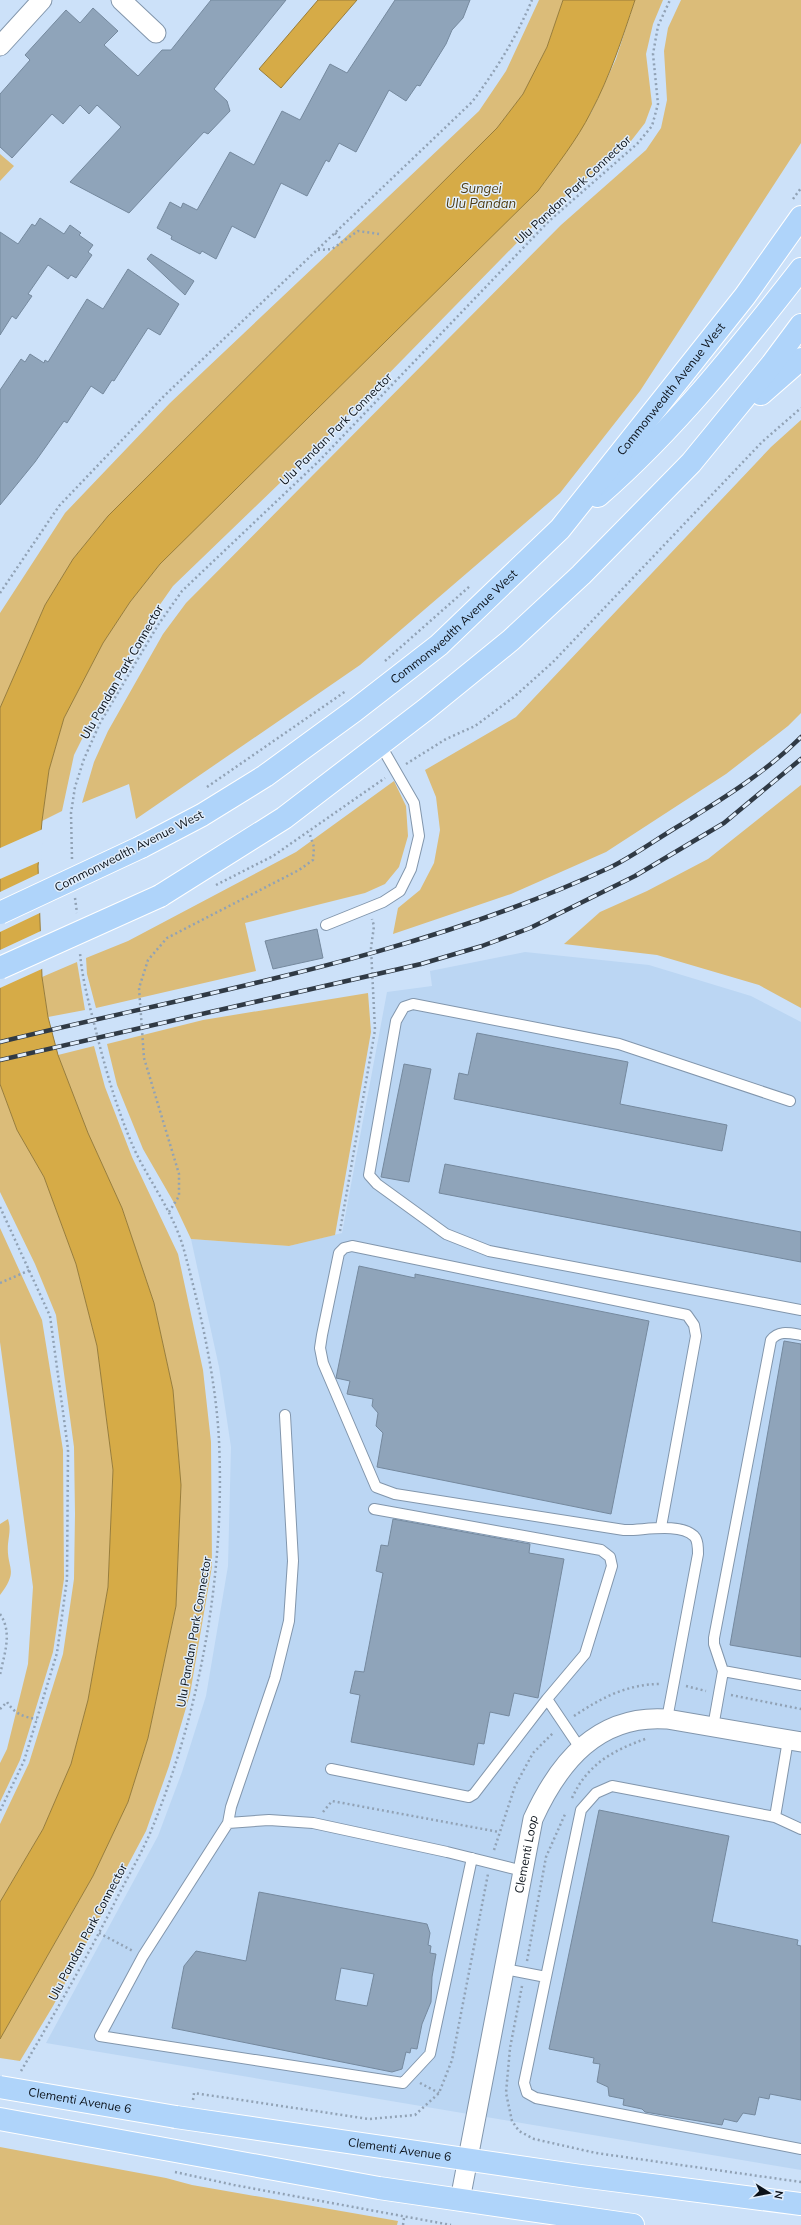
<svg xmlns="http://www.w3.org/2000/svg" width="801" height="2225" font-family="Mulish,sans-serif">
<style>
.built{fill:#bbd6f3}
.green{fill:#dbbc79}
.water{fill:#d6ab47;stroke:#997d3a}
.pier{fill:#cce1f9}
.building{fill:#8fa4ba;stroke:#75899e;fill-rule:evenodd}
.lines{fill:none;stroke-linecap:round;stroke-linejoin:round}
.lane-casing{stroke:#8296ac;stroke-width:12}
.street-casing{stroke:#8296ac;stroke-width:21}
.primary-casing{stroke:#fff;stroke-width:24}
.path{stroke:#91a2b5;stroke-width:2.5;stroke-dasharray:2 3;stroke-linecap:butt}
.lane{stroke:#fff;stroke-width:10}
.street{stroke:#fff;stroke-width:19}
.primary{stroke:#afd4fa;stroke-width:22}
.rail-casing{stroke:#303a45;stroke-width:4.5}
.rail{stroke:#e1eefc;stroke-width:3;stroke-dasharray:9;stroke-linecap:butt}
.primary-bridge-casing{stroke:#fff;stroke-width:24;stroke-linecap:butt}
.primary-bridge{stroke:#afd4fa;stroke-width:22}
.labels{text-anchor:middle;stroke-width:3;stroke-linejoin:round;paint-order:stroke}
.street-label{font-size:12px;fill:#0b121a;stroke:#e1eefc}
.water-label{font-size:13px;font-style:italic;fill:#4d3b11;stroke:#e1eefc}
</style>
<rect width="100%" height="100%" fill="#cce1f9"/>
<path class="built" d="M525,952L649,965L751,996L801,1022V2170L46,2043L158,1836L182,1772L206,1696L228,1566L231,1447L219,1367L191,1239L289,1246L342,1233L387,992L432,986L430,971Z"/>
<path class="green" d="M539,0H563L547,47L523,94L497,128L108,516L73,559L45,605L0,708V613L65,513L170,403L479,111L506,71Z
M635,0H663L653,24L646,54L652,104L645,123L631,141L550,209L310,454L173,586L152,616L90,723L74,755L62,811L42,821L49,770L64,718L103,643L130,602L160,564L591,113L616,59Z
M681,0H801V143L640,391L560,493L360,665L136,819L129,784L82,803L94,762L108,731L163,634L186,603L561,225L646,150L661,128L667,100L664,51L668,28Z
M0,154L14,166L0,181Z
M801,420V713L788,726L726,774L606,852L511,894L393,934L398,908L420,890L434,863L440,830L436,797L425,770L516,717L771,447Z
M394,781L406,806L408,836L399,867L385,884L365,893L245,923L256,971L96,1008L87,974L86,958L128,941L296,852Z
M801,785V1008L759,985L657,955L564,944L600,912L647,891L708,859Z
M77,962L85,1010L48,1017L42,977Z
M368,993L371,1032L335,1235L289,1246L191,1239L173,1201L143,1149L117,1085L107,1044L203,1020Z
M94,1046L105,1087L132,1157L178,1254L203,1370L211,1442L212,1566L190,1694L169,1766L146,1831L53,2006L20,2061L0,2058V2039L93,1876L128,1802L148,1738L176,1606L181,1485L173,1390L154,1303L122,1208L88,1133L58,1055Z
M0,1084L17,1130L44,1177L76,1264L97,1346L113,1470L108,1587L88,1700L71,1764L43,1829L0,1902V1824L29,1763L63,1654L74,1579L75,1514L74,1447L56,1315L35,1264L0,1192Z
M0,1228L42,1320L63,1450L64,1579L53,1652L20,1760L0,1802V1763L7,1749L28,1664L33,1587L0,1342Z
M8,1519C11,1529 9,1534 8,1544C6,1569 20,1569 0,1595V1524Z
M0,2147L166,2178L192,2185L398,2221L397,2225H0Z"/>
<path class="water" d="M318,0H357L281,88L259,69Z
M563,0H635C622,39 610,76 591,112C577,140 556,166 538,191L160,564L130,602L103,643L64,718L49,770L42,821L38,866L42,977L48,1017L58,1055L88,1133L122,1208L154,1303L173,1390L181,1485L176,1606L148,1738L128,1802L93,1876L0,2039V1902L43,1829L71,1764L88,1700L108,1587L113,1470L97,1346L76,1264L44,1177L17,1130L0,1084V708L45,605L73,559L108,516L497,128L523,94L547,47Z"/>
<path class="pier" d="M43,829L41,861L0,879V848Z
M40,873L42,912L0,932V892Z
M43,930L44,968L0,988V950Z"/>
<path class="building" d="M211,0H286L214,89L227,101L230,111L208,134L204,132L129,213L70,182L121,127L97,105L89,114L80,105L63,124L52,114L12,158L0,147V94L30,60L25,55L66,10L80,23L93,8L118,31L104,45L138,76L162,50H171Z
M395,0H470L463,18L452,30L446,44L420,86L417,85L406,101L389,90L356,152L339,143L329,162L326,160L307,196L281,183L255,238L232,226L216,259L202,251L200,254L171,239L172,236L157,228L170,202L181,208L183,203L197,210L230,152L254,165L282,111L300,120L330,64L347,73Z
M40,218L64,234L70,225L81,233L79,235L93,245L88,252L92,255L76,278L71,275L68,279L48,265L28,294L32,296L16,319L12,316L0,335V232L18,244L32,224L35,226Z
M151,254L194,281L185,295L147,259Z
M128,269L179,304L160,335L148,328L114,381L112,380L103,394L91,386L67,423L64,421L35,462L0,505V390L21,359L25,362L30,354L44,363L45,360L48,362L87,299L103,309Z
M317,929L323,958L273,969L265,941Z
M477,1033L628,1062L620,1104L727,1125L722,1151L454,1099L459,1073L468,1075Z
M404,1064L431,1069L409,1182L381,1177Z
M445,1164L801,1232V1262L439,1193Z
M359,1266L415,1278V1274L649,1321L611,1514L377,1467L383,1433L376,1426L378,1413L372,1406L373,1399L347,1394L350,1381L336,1378Z
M784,1341L801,1344V1657L730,1645Z
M393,1519L530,1544L529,1553L564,1559L538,1698L514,1693L509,1716L490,1712L484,1744L478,1743L474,1765L351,1742L360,1695L350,1693L355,1671L364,1672L383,1573L376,1571L381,1545L388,1546Z
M599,1810L729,1836L712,1922L798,1940L797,1945L801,1946V2100L770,2094L769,2099L759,2097L755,2115L743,2113L737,2122L724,2119L722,2125L645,2112L642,2109L623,2105L624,2099L609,2096L608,2087L597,2082L600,2064L593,2063L594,2058L549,2049Z
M259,1892L427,1924L430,1933L428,1945L431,1946L430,1953L436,1954L432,1977L431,2002L422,2024L417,2049L411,2048L410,2053L406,2052L402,2069L392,2072L172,2028L184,1966L196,1951L246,1961ZM341,1968L374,1974L367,2006L335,2000Z"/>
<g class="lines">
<g class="lane-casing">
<path id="lane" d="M326,925L383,902L400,891L411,869L419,836L414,803L380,744
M790,1101L619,1044L413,1004L404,1007L396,1021L369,1175L377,1184L446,1234L489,1251L801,1310
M285,1415L293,1561L289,1621L275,1678L231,1807L228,1823L143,1956L100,2036L403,2083L430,2054L472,1858
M661,1527L696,1336L694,1325L687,1315L352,1246L344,1248L339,1253L322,1335L320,1348L323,1363L376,1487L395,1494L624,1530C641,1531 679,1522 694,1536C698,1540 698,1548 698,1554L667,1719
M723,1671L801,1685
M547,1699L580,1748
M713,1727L723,1671L714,1644V1638L771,1340C779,1330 789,1333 801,1335
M331,1769L469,1797L474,1794L547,1699L585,1654L612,1566L610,1557L601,1550L374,1509
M775,1817L788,1740
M228,1823L269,1820L313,1823L447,1852L523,1871
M505,1969L546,1977L524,2083L527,2093L536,2098L801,2149
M546,1977L581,1810L596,1793L612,1786L775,1817L801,1829"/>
</g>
<g class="street-casing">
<g id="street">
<path d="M121,0L156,33"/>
<path d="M0,46L42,0"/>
<path id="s1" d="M460,2200L533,1819C559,1762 598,1714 667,1719L801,1742"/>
</g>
</g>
<g class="primary-casing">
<g id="primary">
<path d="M761,394L801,359"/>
<path d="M598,496C675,429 738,350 801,269"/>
<path id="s2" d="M141,847L202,815L265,776L354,711L439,645L560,529L745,296L801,217"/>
<path d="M160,896L284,818L425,710L511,640L581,575L691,463L772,364L801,325"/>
<path id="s3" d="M176,2117L581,2176L801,2204"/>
<path d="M0,2119L379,2188L633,2225"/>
</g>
</g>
<path class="path" d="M793,199L801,188
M335,233L340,238
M318,250L332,249L358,231L379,234
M0,593L59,506L164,396L472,102C496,70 516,38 532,0
M385,661L470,586
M406,764L446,739L475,726L514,697L553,662L762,442L801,408
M207,787L346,691
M72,859L71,813L75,787L84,759L100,723L158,625L182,591L319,461L549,221L637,144L652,126L658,104L653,54L658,26L670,0
M216,885L273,856L385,778
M75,898L77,913
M0,1207L50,1316L68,1449L67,1579L57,1653L24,1761L0,1811
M169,1212L179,1196V1174L144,1058L139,988L148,960L167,938L299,870L313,860L314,847L309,832
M340,1231L375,1030L371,948L374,926L372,919
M0,1283L30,1270
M0,1614C13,1633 4,1654 0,1675
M686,1686L706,1691
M731,1695L801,1709
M0,1709L7,1702C15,1714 23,1717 37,1719
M574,1716C601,1698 627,1684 661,1684
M572,1798C588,1763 614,1750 648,1738
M323,1812L332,1801L499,1832
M494,1850L515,1786L533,1753L554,1732
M99,1933L133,1951
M527,1961L546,1857L566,1812
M522,1986L510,2048L506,2093L512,2121L519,2131L534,2139L596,2153L801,2182
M21,2071C55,2013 89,1954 119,1894C130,1873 142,1852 151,1831C201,1709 225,1573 219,1441C216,1380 201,1313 185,1254C176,1217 153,1187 136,1153C117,1111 105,1068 94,1023C88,1000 82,977 80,953
M420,2083L439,2093
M193,2100L194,2093L369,2119L415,2115L439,2093L452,2060L488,1874
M175,2172L234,2185L451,2225
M403,2225L404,2218"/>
<use href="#lane" class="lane"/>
<use href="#street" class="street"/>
<use href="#primary" class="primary"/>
<g class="rail-casing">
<path id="rail" d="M0,1042C205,992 418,957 611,867C635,855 658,838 682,824C724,798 766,772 801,737
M0,1060L421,964L482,946L530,928L635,876L724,823L801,759"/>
</g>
<use href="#rail" class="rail"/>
<g class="primary-bridge-casing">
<g id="primary-bridge">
<path d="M0,913L141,847"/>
<path d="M0,968L160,896"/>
<path id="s4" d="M0,2087L176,2117"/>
</g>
</g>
<use href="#primary-bridge" class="primary-bridge"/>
</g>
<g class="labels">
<g class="street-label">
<text transform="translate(573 190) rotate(-43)" y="4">Ulu Pandan Park Connector</text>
<text dy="4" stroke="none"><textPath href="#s2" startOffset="707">Commonwealth Avenue West</textPath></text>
<text transform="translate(336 429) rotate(-45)" y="4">Ulu Pandan Park Connector</text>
<text dy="4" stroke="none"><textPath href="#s2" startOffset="384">Commonwealth Avenue West</textPath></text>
<text transform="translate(122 672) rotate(-60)" y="4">Ulu Pandan Park Connector</text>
<text transform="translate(129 851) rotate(-27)" y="4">Commonwealth Avenue West</text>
<text transform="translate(194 1632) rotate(-80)" y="4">Ulu Pandan Park Connector</text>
<text dy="4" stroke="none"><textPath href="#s1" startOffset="352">Clementi Loop</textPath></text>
<text transform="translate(88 1932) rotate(-62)" y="4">Ulu Pandan Park Connector</text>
<text dy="4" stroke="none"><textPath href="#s4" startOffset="81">Clementi Avenue 6</textPath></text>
<text dy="4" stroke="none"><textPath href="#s3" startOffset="226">Clementi Avenue 6</textPath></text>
</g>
<g class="water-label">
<text x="481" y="193">Sungei<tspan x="481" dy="15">Ulu Pandan</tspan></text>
</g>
</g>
<g transform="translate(769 2193) rotate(101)" stroke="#e1eefc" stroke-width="3" paint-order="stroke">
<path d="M0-3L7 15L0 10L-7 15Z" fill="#0b121a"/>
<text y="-6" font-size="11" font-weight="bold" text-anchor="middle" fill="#0b121a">N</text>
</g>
</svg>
